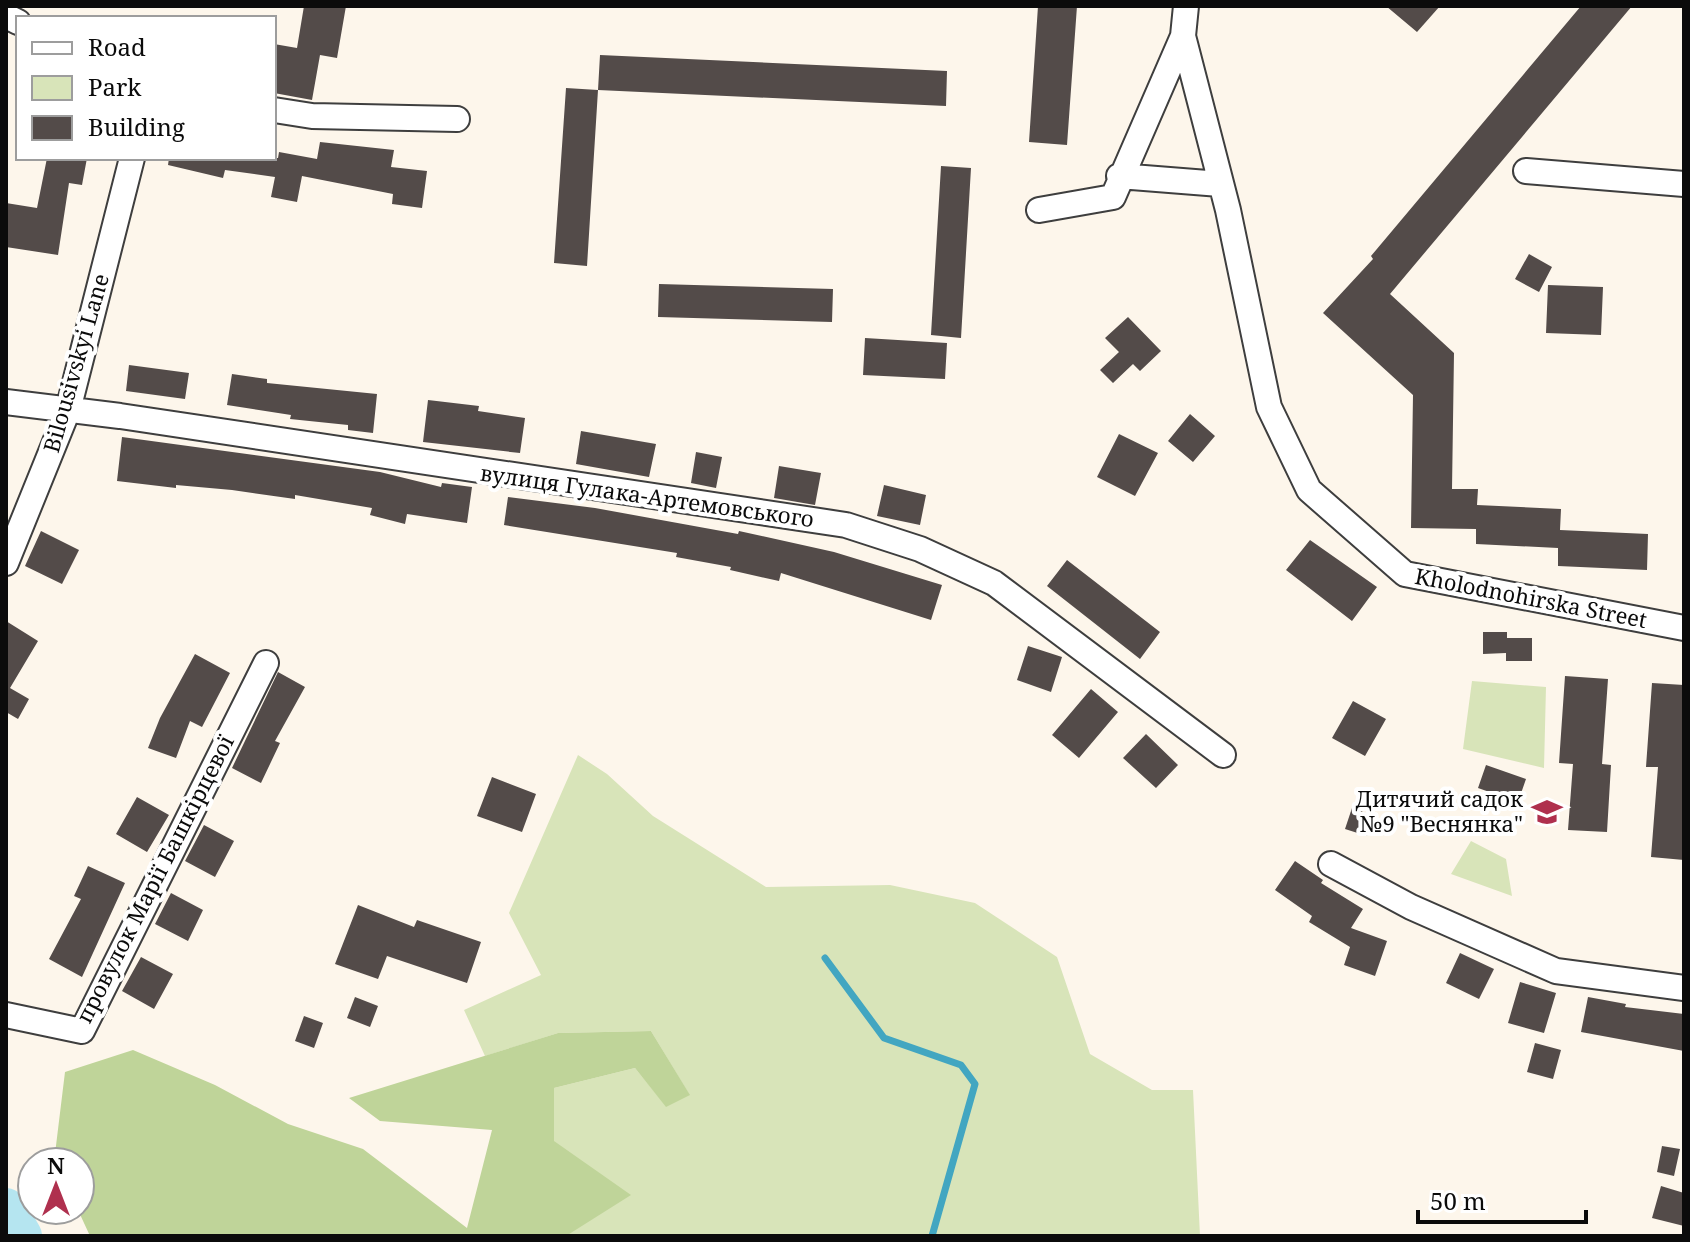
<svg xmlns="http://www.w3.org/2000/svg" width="1690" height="1242" font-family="'Noto Serif',serif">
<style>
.green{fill:#d8e4b9}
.forest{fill:#bfd499}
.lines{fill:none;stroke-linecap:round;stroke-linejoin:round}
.stream{stroke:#42a6c1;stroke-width:7}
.river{stroke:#b5e5f0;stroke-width:40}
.building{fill:#534b49}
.minor-casing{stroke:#3e3e3e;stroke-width:28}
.minor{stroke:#fff;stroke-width:24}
.labels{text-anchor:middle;stroke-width:8;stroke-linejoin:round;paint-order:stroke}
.street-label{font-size:22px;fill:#0b0b0b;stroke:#fff}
.poi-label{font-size:22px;fill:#0b0b0b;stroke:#fff;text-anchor:end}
</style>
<rect width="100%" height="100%" fill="#fdf6eb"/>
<path class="green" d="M1472,681L1546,687L1544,768L1463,749Z
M578,755L607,774L653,816L766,887L890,885L975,903L1057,957L1090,1054L1152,1090H1193L1200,1236H566L554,1141V1088L635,1068L666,1106L689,1094L651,1031L558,1033L485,1056L464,1010L541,975L509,913Z
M1471,841L1506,859L1512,896L1451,874Z"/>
<path class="forest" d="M651,1031L690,1095L666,1107L635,1068L554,1088V1141L631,1195L566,1236H90L78,1210L80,1162H54L65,1072L133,1050L215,1085L288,1124L363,1149L467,1228L492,1130L380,1121L349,1098L558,1033Z"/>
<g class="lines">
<path class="stream" d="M825,958L884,1038L961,1065L975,1084L932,1236"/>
<path class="river" d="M6,1208L22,1236"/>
</g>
<path class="building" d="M304,6H346L337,58L320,55L312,100L274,93V44L297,48Z
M1038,6H1077L1067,145L1029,142Z
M1386,6H1440L1417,32Z
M1581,6H1632L1390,294L1454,353L1452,489H1478L1477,505L1561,509L1560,530L1648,534L1647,570L1558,566V548L1476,544V529L1411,528L1413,395L1323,313L1373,259L1371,256Z
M600,55L947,71L946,106L598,90Z
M566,88L598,90L587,266L554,263Z
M320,142L394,150L391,167L427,171L422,208L392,204L393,194L302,176L297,202L271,197L275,177L225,170L223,178L168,165L169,158H278L279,152L317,159Z
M47,158H87L82,185L69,183L58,255L6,247V203L37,208Z
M941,166L971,168L961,338L931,335Z
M1529,254L1552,267L1539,292L1515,279Z
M659,284L833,289L832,322L658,317Z
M1548,285L1603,287L1601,335L1546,333Z
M1128,317L1161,351L1140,371L1133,364L1113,383L1100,370L1119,352L1105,338Z
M865,338L947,343L945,379L863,375Z
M129,365L189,373L185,399L126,391Z
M232,374L267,379V383L377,394L373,433L348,430V425L290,419L291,415L227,405Z
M428,400L479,406L478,411L525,418L520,453L423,442Z
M1190,414L1215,436L1193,462L1168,441Z
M581,431L656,444L649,477L576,464Z
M1119,434L1158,453L1135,496L1097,477Z
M122,437L380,472L441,487L442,483L472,487L467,523L407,514L405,524L370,515L372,508L295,495V499L232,490L176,485V488L117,481Z
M696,452L722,457L716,488L691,483Z
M779,466L821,473L815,505L774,498Z
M884,485L926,495L920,525L877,516Z
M508,497L595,508L738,534L739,531L834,552L942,585L931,620L781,573L779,581L730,570L731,567L676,557L677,553L504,525Z
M41,531L79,550L62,584L25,566Z
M1310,540L1377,587L1352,621L1286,570Z
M1067,560L1160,632L1140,659L1047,586Z
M6,621L38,641L10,688L29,699L18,719L6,712Z
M1483,632H1507V638H1532V661H1506V653L1483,654Z
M1028,646L1062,657L1051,692L1017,680Z
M195,654L230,673L202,727L190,721L176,758L148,748L160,718Z
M278,672L305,687L275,741L280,743L261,783L232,768Z
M1565,676L1608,679L1602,764L1611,765L1607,832L1568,830L1573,764L1559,763Z
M1652,683L1684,685V860L1651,857L1658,767H1646Z
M1091,689L1118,712L1079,758L1052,735Z
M1353,701L1386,719L1365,756L1332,738Z
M1146,734L1178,765L1156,788L1123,758Z
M1486,765L1526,779L1518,802L1478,788Z
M492,777L536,794L522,832L477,816Z
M137,797L169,815L147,852L116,834Z
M1352,808L1374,816L1367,836L1345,829Z
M204,825L234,841L215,877L185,861Z
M1295,861L1323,880L1321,883L1363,909L1351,928L1387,941L1375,976L1344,965L1350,947L1309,922L1312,916L1275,890Z
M88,866L125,883L82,977L49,959L81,899L74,896Z
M171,893L203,910L188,941L155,924Z
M358,905L414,927L417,920L481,942L467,983L387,956L378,979L335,964Z
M1460,953L1494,969L1479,999L1446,983Z
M141,957L173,974L154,1009L122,991Z
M1520,982L1556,993L1544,1033L1508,1023Z
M355,997L378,1006L370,1027L347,1018Z
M1588,997L1626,1004L1625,1007L1684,1014V1051L1581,1032Z
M304,1016L323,1023L314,1048L295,1041Z
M1535,1043L1561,1050L1553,1079L1527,1072Z
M1662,1146L1680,1149L1674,1176L1657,1172Z
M1661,1186L1684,1193V1226L1652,1218Z"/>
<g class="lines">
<g class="minor-casing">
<path id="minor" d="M1186,6L1183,36L1228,210L1269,407L1309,490L1405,574L1684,628
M6,16L18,22
M274,110L312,116L457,119
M1526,171L1684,184
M1119,176L1220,184
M1039,210L1113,197L1183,36
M6,402L120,416L846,525L920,549L994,583L1223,755
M6,563L68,410L132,158
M1331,864L1411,907L1556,971L1684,988
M6,1015L82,1031L266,663"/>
</g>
<use href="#minor" class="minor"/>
</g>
<defs>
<g id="school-bare" transform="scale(2.4)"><path d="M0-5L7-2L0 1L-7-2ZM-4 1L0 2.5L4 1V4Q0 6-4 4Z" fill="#af304e" stroke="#fff" stroke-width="2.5" paint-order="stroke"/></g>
</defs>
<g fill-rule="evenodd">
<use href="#school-bare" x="1547" y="812"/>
</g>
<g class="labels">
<g class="street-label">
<text transform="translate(76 363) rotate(-74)" y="8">Bilousivskyi Lane</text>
<text transform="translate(647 496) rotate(8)" y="8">вулиця Гулака-Артемовського</text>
<text transform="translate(1531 598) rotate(11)" y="8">Kholodnohirska Street</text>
<text transform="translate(155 879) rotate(-63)" y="8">провулок Марії Башкірцевої</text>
</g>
<g class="poi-label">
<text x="1523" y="807">Дитячий садок<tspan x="1523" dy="25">№9 "Веснянка"</tspan></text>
</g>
</g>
<rect width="1690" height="1242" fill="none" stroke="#0b0b0b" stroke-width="16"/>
<rect x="16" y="16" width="260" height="144" fill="#ffffff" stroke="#9d9d9d" stroke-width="2"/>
<rect x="32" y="42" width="40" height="12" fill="#ffffff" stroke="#9d9d9d" stroke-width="2"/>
<text x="88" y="56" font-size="24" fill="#0b0b0b">Road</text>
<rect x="32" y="76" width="40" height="24" fill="#d8e4b9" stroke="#9d9d9d" stroke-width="2"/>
<text x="88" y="96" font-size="24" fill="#0b0b0b">Park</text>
<rect x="32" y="116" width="40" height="24" fill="#534b49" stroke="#9d9d9d" stroke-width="2"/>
<text x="88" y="136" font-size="24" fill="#0b0b0b">Building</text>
<g transform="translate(56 1186)"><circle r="38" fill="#ffffff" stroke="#9d9d9d" stroke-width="2"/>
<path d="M0-6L14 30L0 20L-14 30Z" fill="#af304e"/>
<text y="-12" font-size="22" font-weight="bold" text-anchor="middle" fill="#0b0b0b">N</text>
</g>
<path d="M1418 1210v12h168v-12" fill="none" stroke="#0b0b0b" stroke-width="4"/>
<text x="1430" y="1210" font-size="24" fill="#0b0b0b" stroke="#ffffff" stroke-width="6" paint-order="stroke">50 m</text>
</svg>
